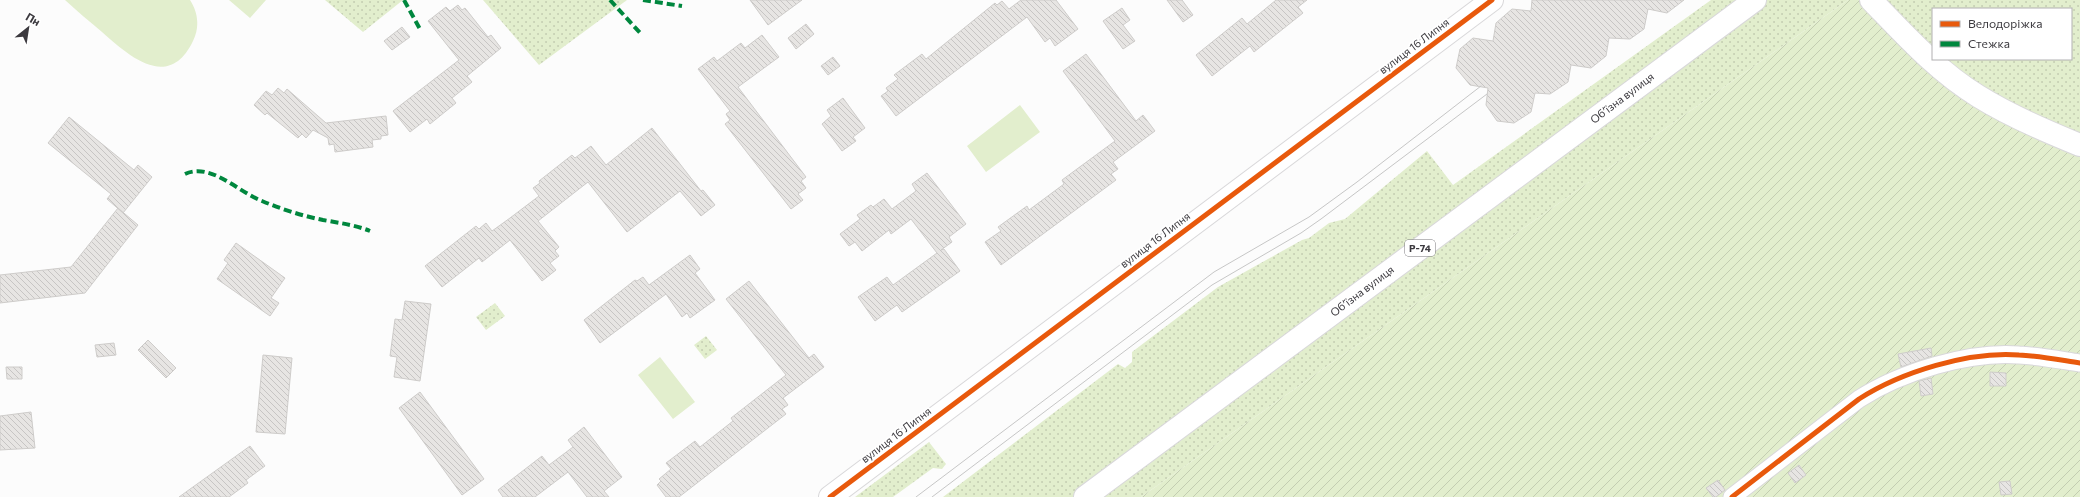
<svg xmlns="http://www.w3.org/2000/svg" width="2080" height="497" font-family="Commissioner,sans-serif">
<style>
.grass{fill:url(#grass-dots);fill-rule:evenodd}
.garden{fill:url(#garden-furrows)}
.pitch{fill:#e2eecd}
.building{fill:url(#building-back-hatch);stroke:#ceccca}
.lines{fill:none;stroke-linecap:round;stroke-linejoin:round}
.street-casing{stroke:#d9d8da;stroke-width:19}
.secondary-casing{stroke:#d9d8da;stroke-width:24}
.primary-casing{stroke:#d9d8da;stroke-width:24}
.street{stroke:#fff;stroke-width:17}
.secondary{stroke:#fff;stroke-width:22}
.primary{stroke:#fff;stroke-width:22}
.tram{stroke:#c6c6c6;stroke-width:1}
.quiet{stroke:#00873e;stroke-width:4;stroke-dasharray:8 4;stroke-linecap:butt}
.cycleway-casing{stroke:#fff;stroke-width:8}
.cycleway{stroke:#e8590c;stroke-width:5}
.labels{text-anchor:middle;stroke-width:3.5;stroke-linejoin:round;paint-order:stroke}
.shield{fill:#fff;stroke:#767579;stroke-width:1}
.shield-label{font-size:10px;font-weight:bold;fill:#3c3a3f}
.street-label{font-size:11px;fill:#3c3a3f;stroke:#fff}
</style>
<defs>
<pattern id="grass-dots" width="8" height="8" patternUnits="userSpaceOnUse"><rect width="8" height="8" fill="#e2eecd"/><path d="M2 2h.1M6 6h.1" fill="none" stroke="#c3cdb1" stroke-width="1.8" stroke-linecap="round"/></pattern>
<pattern id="garden-furrows" width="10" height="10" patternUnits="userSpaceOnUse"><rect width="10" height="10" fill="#e2eecd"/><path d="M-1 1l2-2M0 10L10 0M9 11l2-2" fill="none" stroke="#c3cdb1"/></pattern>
<pattern id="building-back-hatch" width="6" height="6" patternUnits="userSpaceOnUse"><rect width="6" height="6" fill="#e7e5e3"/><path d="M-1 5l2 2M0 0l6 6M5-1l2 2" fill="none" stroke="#c7c5c4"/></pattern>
</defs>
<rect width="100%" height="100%" fill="#fcfcfc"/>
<path class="grass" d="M325,0H403L363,32Z
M483,0H627L539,65Z
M1711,0H1848L1141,497H943L1118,364L1125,368L1132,362V352L1218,287L1302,240L1309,238L1329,223L1345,219L1427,151L1453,185Z
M1871,0H2080V145C2045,131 2010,116 1978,96C1937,71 1904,34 1871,0ZM1933,9H2071V59H1933Z
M495,303L505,316L486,330L476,317Z
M706,336L717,350L705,359L694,345Z
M929,442L946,464L942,469L933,468L893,497H855Z"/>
<path class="garden" d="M1848,0H1871L1919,50L2080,145V497H1141Z"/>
<path class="pitch" d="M65,0H190C198,12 200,27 193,41C169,91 130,57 102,32C90,22 77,11 65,0Z
M229,0H266L250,18Z
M1020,105L1040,132L986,172L967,146Z
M660,357L695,402L673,419L638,375Z"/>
<path class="building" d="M750,0H802L768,25Z
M1021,0H1056L1078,29L1055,46L1050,38L1045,42L1027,17L896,116L881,96L888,91L886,88L898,79L894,75L922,54L926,59L995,3L997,5L1002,1L1009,9Z
M1167,0H1182L1193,15L1183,22Z
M1276,0H1307L1298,7L1303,13L1254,52L1250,46L1212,76L1196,55L1242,18L1247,24Z
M1532,0H1684L1667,13L1648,9L1644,29L1630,39L1609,38L1606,56L1591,68L1571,65L1568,82L1550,94L1535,93L1531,112L1514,123L1497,121L1486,105L1488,88L1470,85L1456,68L1460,49L1473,38L1493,41L1496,23L1512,9L1531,11Z
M458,5L462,10L465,8L488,37L491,35L501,48L467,76L472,82L452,98L456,103L430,124L427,119L410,132L393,111L459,60L428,21L446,7L450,11Z
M1122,8L1130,20L1123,25L1135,41L1123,49L1103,21Z
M806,24L814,34L796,49L788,38Z
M402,27L410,37L392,50L384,41Z
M762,35L779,57L738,87L806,177L801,181L806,188L798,194L803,200L791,209L725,124L730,120L726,114L730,111L698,69L714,57L717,61L741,43L745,48Z
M1086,54L1136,121L1143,115L1155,131L1113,162L1118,169L1111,174L1116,180L1001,265L985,242L1001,231L998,227L1027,206L1029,210L1064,184L1062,180L1115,141L1063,71Z
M833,57L840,66L828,75L821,66Z
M278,88L284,93L287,89L326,123L386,116L388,135L381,136V139L372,140L373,147L335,152L334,144L329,145L328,138L313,130L306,138L302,134L298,138L267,113L265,115L254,105L266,91L272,95Z
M843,98L865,128L853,137L856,141L842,151L822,124L831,116L827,110Z
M69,117L134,170L138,165L152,177L123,213L107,199L111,194L48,143Z
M652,128L701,191L703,190L715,205L701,216L680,191L627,232L588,182L538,221L559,247L555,251L559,256L550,263L556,270L542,281L510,240L482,262L479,258L442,287L425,266L476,226L479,229L486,223L492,231L510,218L539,196L533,188L540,183L539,181L572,155L575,158L591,146L606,165Z
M927,173L966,224L949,237L952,242L941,250L944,249L960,271L902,312L897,305L875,321L858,297L887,277L893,285L937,253L911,219L891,234L889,230L862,251L855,242L849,246L840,234L860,219L857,215L871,205L873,207L884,199L892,209L916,191L912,184Z
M118,208L138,225L85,293L0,303V275L71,267Z
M236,243L285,278L271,298L279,303L270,316L217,279L228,263L224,260Z
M690,255L700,269L695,273L715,300L690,318L687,313L682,317L666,294L600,343L584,320L635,280L637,281L643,277L649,285Z
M749,281L809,358L814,354L824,367L783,398L788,405L782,409L786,414L679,497H666L657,485L661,481L659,479L671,469L666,463L695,441L700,447L733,421L731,418L786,375L726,299Z
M405,301L431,304L420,381L394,377L397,357L390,356L395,319L402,320Z
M148,340L176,368L166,378L138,350Z
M114,343L116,355L97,357L95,345Z
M1931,348L1932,356L1901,367L1898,354Z
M263,355L292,358L285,434L256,432Z
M6,367H22V379H7Z
M1990,372L2006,373V386H1990Z
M1931,378L1933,394L1921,396L1919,381Z
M420,392L484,479L462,495L399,408Z
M31,412L35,448L0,450V416Z
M584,427L622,477L604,491L609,497H587L568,472L535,497H503L498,490L542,456L549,465L573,447L568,440Z
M250,446L265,466L246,480L248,483L229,497H179Z
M1799,465L1806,475L1795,483L1788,473Z
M1718,480L1725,490L1716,497H1713L1706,488Z
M2010,481L2012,494L2001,495L1999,482Z"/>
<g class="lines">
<g class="street-casing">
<path id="street" d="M1732,497L1859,399C1901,372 1969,351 2019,355C2039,356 2060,360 2080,363"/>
</g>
<g class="secondary-casing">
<path id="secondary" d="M1871,0C1904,34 1937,71 1978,96C2010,116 2045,131 2080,145
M830,497L1492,0"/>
</g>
<g class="primary-casing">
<path id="primary" d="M1085,497L1755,0"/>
</g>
<use href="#street" class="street"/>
<use href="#secondary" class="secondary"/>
<use href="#primary" class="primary"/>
<path class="tram" d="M916,497L1214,272L1309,217L1357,182L1481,86
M932,497L1212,285L1301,233L1321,219L1487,94"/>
<path class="quiet" d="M404,0L421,31
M610,0L642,35
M643,0L682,6
M185,174C211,162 238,192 262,201C281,209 303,216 323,220C340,223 355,225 370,231"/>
<g class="cycleway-casing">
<path id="cycleway" d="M830,497L1492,0
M1732,497L1859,399C1901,372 1969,351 2019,355C2039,356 2060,360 2080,363"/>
</g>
<use href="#cycleway" class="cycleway"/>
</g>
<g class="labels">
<rect class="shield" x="1405" y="240" width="30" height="16" rx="3"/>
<g class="shield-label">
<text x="1420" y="252">Р-74</text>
</g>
<g class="street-label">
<text transform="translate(1414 46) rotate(-37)" y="4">вулиця 16 Липня</text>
<text transform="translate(1622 98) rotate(-37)" y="4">Обʼїзна вулиця</text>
<text transform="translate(1155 240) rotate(-37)" y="4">вулиця 16 Липня</text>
<text transform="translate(1362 291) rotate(-37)" y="4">Обʼїзна вулиця</text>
<text transform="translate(896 435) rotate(-37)" y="4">вулиця 16 Липня</text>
</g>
</g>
<rect x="1932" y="8" width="140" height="52" fill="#ffffff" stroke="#b1b0b2"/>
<rect x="1940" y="21" width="20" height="6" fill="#e8590c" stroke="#b1b0b2"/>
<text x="1968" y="28" font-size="12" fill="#3c3a3f">Велодоріжка</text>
<rect x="1940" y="41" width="20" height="6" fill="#00873e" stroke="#b1b0b2"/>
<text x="1968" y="48" font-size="12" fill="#3c3a3f">Стежка</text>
<g transform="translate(28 28) rotate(30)" stroke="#ffffff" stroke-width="3" paint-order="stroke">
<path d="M0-3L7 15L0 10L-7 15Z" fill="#3c3a3f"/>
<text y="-6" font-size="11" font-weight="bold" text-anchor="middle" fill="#3c3a3f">Пн</text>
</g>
</svg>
